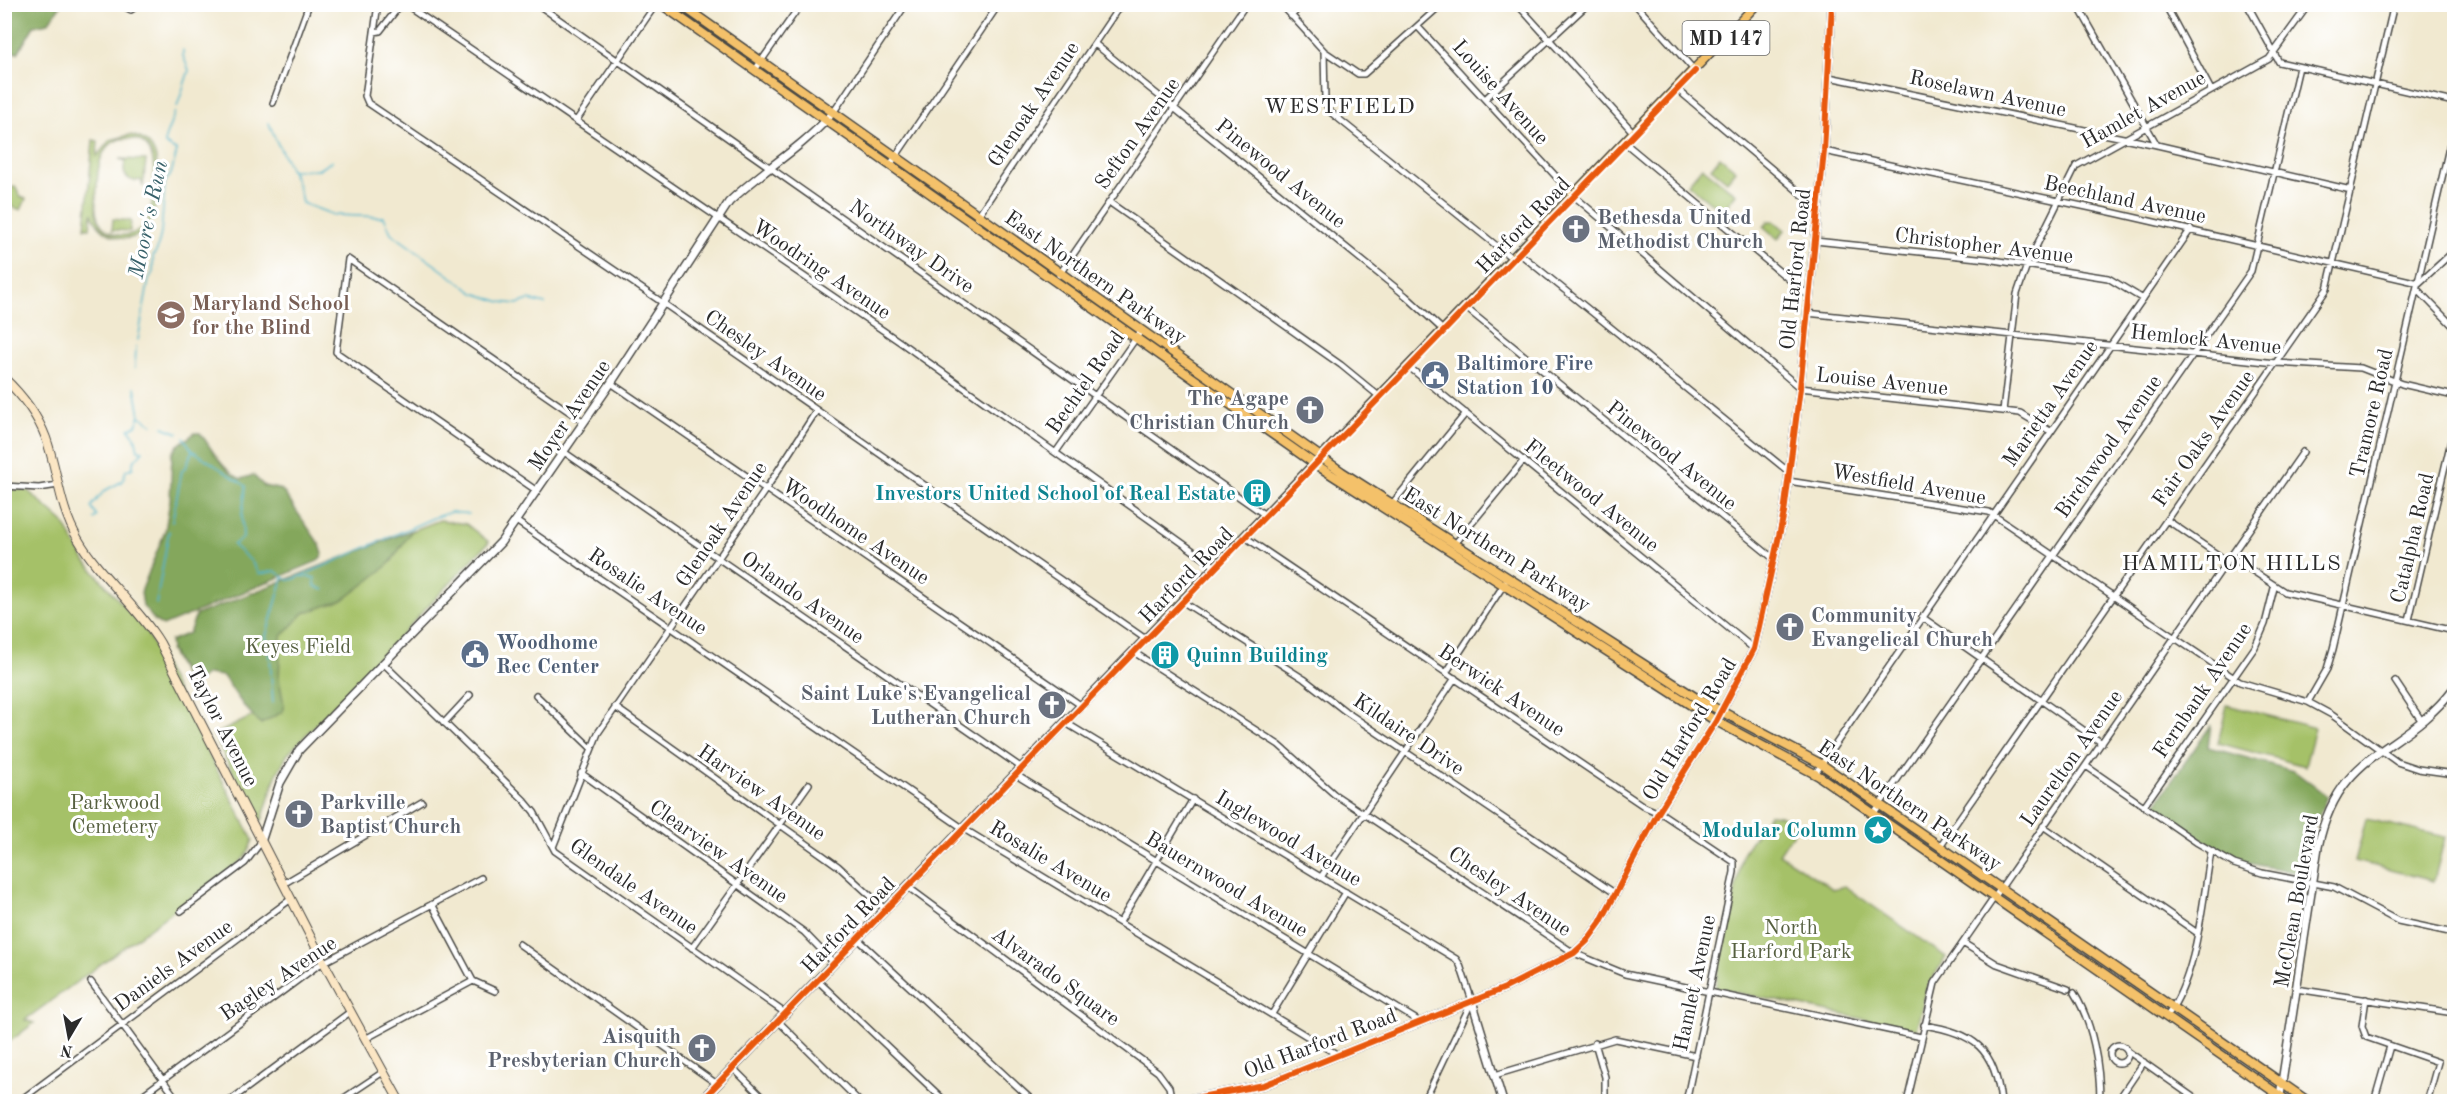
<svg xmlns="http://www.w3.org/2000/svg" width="2459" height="1106" font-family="'Old Standard TT',serif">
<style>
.green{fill:#a5c168;stroke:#68764a;stroke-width:1.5;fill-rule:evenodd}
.forest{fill:#84a75c;stroke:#586944;stroke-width:1.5}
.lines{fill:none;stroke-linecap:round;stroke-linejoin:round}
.stream{stroke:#4eb4cc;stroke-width:1.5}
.minor-casing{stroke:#494844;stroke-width:8}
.tertiary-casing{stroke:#494844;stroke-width:10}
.secondary-casing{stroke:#494844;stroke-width:10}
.primary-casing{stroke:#494844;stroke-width:11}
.minor{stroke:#fff;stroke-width:5}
.tertiary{stroke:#fff;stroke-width:7}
.secondary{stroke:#fbe6c4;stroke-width:8}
.primary{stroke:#f4c16b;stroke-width:8}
.cycleway-casing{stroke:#fff;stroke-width:10}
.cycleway{stroke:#e8590c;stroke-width:6}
.labels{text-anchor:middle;stroke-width:6;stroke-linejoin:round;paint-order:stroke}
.shield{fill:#fff;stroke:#6b6b6b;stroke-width:1.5}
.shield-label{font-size:20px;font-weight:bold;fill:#2b2b2b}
.street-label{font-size:21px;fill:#2b2b2b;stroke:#fff}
.worship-label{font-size:21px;font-weight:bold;fill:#5b616d;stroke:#fff;text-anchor:start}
.education-label{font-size:21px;font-weight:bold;fill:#785e54;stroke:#fff;text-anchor:start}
.service-label{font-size:21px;font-weight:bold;fill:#4e5e75;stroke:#fff;text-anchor:start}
.culture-label{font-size:21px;font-weight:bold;fill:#0d838f;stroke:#fff;text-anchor:end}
.park-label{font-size:21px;fill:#566040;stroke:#fff}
.neighbourhood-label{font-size:22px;letter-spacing:1.5px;fill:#2b2b2b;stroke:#fff}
.water-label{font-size:22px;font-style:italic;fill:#39626b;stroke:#fff}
</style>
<rect width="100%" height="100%" fill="#fff"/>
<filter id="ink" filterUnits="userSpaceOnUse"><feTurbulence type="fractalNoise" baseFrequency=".0167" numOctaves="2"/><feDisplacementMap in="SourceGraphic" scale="12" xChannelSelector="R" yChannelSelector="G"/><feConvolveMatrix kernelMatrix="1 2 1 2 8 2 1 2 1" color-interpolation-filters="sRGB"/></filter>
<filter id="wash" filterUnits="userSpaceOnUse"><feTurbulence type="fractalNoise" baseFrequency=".008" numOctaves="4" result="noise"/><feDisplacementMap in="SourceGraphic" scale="24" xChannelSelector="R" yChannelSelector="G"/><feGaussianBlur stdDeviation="1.35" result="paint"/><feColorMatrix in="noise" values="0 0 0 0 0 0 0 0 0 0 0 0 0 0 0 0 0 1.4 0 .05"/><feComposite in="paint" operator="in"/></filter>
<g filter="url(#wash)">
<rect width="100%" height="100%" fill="#f1e9d0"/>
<path class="green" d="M130,135C162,141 158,169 156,194C155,205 155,216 149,225C132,250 100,237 92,213L90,228H85L93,140L98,141L97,156L110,140ZM120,139C156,134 155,165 153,189C152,198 152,208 149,217C143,234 123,240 108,231C98,224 95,214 96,203C98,180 94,148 120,139Z
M1720,157L1736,170L1727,181L1711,168Z
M119,159L146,160L143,187L141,180C128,183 120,174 126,161Z
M1702,167L1736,194L1722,212L1688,184Z
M16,187L20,196L26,199L21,210L5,204V188Z
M113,219L131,221L130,231L112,230Z
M1769,221H1774L1785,230L1778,239L1764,227Z
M4,489L27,490L63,522L85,561L147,633L253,840L246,856L241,861L25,1020L34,1023L5,1045Z
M440,520L466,524L489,542L287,755L276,776L262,820L257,821L214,735L257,714L235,668L215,669L188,684L170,650L205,629L196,615Z
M2227,705L2315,728L2305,766L2218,743Z
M1769,814L1780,815L1792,822L1790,826L1795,830L1779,854L1833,889L1844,886L1946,957L1927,987L1916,1030L1715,988L1743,853Z
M2366,819L2445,837L2434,881L2355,861Z"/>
<path class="forest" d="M5,4H61V5L48,23L34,26L18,53L5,51Z
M195,433H200C212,448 222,471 241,479L253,475L264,486L282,490L320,545L323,554L318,561L163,626L155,621L143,606L141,592L165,531L170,500L172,454L178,445Z
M412,530L391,562L371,579L343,600L304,613L281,637L279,679L284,705L282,712L261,724L243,705L223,676L207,674L192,686L189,684L171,650L170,641L189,633L196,615Z
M2211,725L2208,747L2294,771L2327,796L2313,831L2307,875L2248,863L2202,840L2155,805Z"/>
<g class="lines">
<path class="stream" d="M177,107L189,70L183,56V50
M269,123C278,151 298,174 302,203L334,215L384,217L391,233L474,293L501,302L517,304L529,300L545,304
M291,170H318L332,161
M138,340L149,279L153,272V256L157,250L161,233L165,182L171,174L177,151L165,144V138L175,112
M135,368L136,346
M135,387L140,416L152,424
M163,427L178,433
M184,438L192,450L246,486L242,515L243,538L233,545L251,561L259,574L275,571L288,580L294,579L433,518L451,512L469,514
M94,519L97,516L91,507L104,491L123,481L126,470L133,468V462L143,451L138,450L135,437L129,429L136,425L140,416
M172,522L182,470L186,467L192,451
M302,576L315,578V586L324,590
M156,604L169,531
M273,703L270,656L266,636L283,578"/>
</g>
</g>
<g filter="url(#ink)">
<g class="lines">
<g class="minor-casing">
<path id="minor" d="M119,4L131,10L140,4
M378,4L365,96L368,103L663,303L1147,640
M405,4L900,342L1216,567
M537,4L1265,515
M1281,4L1324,51L1325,100L1329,111L1513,259
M1517,4L1634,133
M1635,4L1695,71
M2077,4L2157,145
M2165,4L2211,90
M2247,4L2279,62L2454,102
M1291,16L1303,4
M1418,27L1574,196L1800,388L2020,413L2050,431
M374,32L380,31L401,4
M1095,44L1406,296L1444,331
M1324,51L1358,74H1364L1442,4
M755,70L801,4
M1829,77L2157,145L2351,190
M1677,89L1818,208
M1485,99L1588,4
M273,103L309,4
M833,113L906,4
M576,121L656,4
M1625,143L1809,296
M1824,151L2115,213L2419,283L2454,251
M890,165L999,4
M1109,202L1341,365L1380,397
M977,217L1121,4
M1815,241L1987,259L2108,278L2143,299
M1519,253L1789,472
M1059,275L1246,4
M2417,289L2454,327
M1466,308L1774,559
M1807,313L2276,363L2361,368L2402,384L2454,396
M1409,367L1754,649
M611,383L1082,706
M2003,411L2017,294L2027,265L2076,166L2269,59L2309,4
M564,452L1022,768
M1056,452L1141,331
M1788,481L1989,512L2240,682L2308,702L2332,715L2397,762L2418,769L2454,774
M4,486L39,488L58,485
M537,491L336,352L348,259L584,422
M1391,505L1466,413
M2167,520L2227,561
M516,521L964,829L1338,1055
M1245,537L1645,807L1664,815L1734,862V872L1686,1102
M1454,545L1524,460
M2230,556L2285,592L2454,631
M1183,602L1304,679L1345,711L1616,894
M1922,617L2102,743
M2409,620L2454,428
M1135,653L1279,745L1334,794L1574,953L1625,974L1921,1037
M383,663L524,800L534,812L555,851L785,1013
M1446,673L1505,583
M2395,681L2421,720
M536,695L591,748
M2308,702L2327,669L2333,649L2454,126
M615,707L838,866L886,910
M444,723L470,695
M1066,723L1456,959L1460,965L1472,1001L1424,1102
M2086,766L2196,842L2234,864L2262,873L2334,887L2398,921L2454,933
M581,773L804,932L834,963
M1815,774L2191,229
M1016,775L1420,1022
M2144,806L2255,647L2265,624L2274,588
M1874,813L2251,271L2299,67
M2043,826L2196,932
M1940,846L2327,289L2394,4
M553,847L598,733L766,489L817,410
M1321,877L1455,678
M283,884L422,802
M908,887L1158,1072L1169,1087L1172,1102
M432,904L473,981L495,991
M181,911L245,863L261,842
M1120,922L1193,799
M858,939L1034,1102
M1963,943L1997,964L2068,989
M519,944L717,1084
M692,948L809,784
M817,980L946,1102
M91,982L179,1102
M2296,989L2454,1013
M2074,993C2093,1023 2100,1066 2100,1102
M2366,999L2362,1026L2366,1037L2438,1062L2427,1102
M1272,1014L1346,892
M2167,1016C2198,975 2202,902 2211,852
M778,1021L860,1102
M1924,1025C1974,1033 1995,1048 2001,1102
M365,1039L473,981
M1595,1043L1605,1077V1102
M2110 1054a9 9 0 1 1 18 0a9 9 0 1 1-18 0Z
M2129,1052L2200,1102
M733,1068L767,1102
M1495,1075L1615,1039L1696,1056
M18,1102L291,899
M133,1102L317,966L481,878
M228,1102L350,1012
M338,1102L383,1072
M1412,1102L1427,1099
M1907,1102L1935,983L2303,452
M2117,1102L2144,1062
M2374,1102L2390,1046"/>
</g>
<g class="tertiary-casing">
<path id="tertiary" d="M261,842L280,783L299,750L501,542L611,383L729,202C761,171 799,150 829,117
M1472,1001L1503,1102
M1174,1102L1264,1085L1505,988L1574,953L1587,941L1600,923L1658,813L1716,721L1754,649L1784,513L1800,388L1824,151L1832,4
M2279,1102L2318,847C2339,747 2403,755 2454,688"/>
</g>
<g class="secondary-casing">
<path id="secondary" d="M4,378C22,395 37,414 46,438C58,472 59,507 78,539C100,577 137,605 160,643L324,963L400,1102"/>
</g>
<g class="primary-casing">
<path id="primary" d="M661,4L1315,464L1716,721L1819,776L2289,1102
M680,4L1342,472L1698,699L1821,764L2309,1102
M700,1102L1757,4"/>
</g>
<use href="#minor" class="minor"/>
<use href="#tertiary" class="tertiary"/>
<use href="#secondary" class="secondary"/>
<use href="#primary" class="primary"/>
<g class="cycleway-casing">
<path id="cycleway" d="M700,1102L1695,71
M1174,1102L1264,1085L1505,988L1574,953L1587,941L1600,923L1658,813L1716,721L1754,649L1784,513L1800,388L1824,151L1832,4"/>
</g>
<use href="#cycleway" class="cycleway"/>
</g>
</g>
<defs>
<g id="church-disc" transform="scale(1.5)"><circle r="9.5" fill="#6b7280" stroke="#fff"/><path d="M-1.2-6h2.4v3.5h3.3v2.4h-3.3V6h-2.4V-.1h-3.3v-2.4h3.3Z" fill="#fff"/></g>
<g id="school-disc" transform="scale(1.5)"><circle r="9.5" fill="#8d6e63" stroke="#fff"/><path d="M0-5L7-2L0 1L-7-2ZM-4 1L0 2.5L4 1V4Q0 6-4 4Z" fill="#fff"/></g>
<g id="civic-disc" transform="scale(1.5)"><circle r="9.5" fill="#5c6f8a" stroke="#fff"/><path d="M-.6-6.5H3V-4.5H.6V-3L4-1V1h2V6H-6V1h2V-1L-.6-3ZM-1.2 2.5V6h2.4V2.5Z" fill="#fff"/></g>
<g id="building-disc" transform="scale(1.5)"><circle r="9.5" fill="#0f9aa8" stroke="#fff"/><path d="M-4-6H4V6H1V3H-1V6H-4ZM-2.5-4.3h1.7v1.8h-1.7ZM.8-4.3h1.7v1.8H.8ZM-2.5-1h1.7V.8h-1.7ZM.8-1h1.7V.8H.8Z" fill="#fff"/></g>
<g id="sight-disc" transform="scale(1.5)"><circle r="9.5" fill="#0f9aa8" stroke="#fff"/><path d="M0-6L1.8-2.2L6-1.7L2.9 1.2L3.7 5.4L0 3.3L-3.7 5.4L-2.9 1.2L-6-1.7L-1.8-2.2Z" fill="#fff"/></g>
</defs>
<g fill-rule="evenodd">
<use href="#church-disc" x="1576" y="229"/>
<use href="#school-disc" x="171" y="315"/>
<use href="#civic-disc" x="1435" y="375"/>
<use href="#church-disc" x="1310" y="410"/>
<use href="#building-disc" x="1257" y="493"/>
<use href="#church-disc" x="1790" y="627"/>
<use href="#civic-disc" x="475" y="654"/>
<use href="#building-disc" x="1165" y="655"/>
<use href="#church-disc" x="1052" y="705"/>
<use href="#church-disc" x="299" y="814"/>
<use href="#sight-disc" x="1878" y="830"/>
<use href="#church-disc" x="702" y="1048"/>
</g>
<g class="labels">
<rect class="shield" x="1682.5" y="21" width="87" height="34" rx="4.5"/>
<g class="shield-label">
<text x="1726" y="45">MD 147</text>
</g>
<g class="street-label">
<text transform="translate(1501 92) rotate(48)" y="7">Louise Avenue</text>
<text transform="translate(1988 93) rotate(12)" y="7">Roselawn Avenue</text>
<text transform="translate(1033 104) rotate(-56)" y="7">Glenoak Avenue</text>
<text transform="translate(2143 109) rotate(-29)" y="7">Hamlet Avenue</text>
<text transform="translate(1137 133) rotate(-55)" y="7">Sefton Avenue</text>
<text transform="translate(1281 173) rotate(39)" y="7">Pinewood Avenue</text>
<text transform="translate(2125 199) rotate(12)" y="7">Beechland Avenue</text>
<text transform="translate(1523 225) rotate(-46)" y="7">Harford Road</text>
<text transform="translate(1984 245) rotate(7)" y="7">Christopher Avenue</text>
<text transform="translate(912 246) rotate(35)" y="7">Northway Drive</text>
<text transform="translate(822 269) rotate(34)" y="7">Woodring Avenue</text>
<text transform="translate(1795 269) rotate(-84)" y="7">Old Harford Road</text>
<text transform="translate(1096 277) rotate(35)" y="7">East Northern Parkway</text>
<text transform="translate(2206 339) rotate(6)" y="7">Hemlock Avenue</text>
<text transform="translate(766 355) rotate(35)" y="7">Chesley Avenue</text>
<text transform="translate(1882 381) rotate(6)" y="7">Louise Avenue</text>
<text transform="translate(1085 382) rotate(-55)" y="7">Bechtel Road</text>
<text transform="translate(2050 403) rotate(-55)" y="7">Marietta Avenue</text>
<text transform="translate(2371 413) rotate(-77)" y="7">Tramore Road</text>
<text transform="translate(569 415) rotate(-56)" y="7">Moyer Avenue</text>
<text transform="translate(2203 438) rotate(-55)" y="7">Fair Oaks Avenue</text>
<text transform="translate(2108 446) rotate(-55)" y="7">Birchwood Avenue</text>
<text transform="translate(1672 455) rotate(39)" y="7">Pinewood Avenue</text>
<text transform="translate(1909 484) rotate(10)" y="7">Westfield Avenue</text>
<text transform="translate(1592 495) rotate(39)" y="7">Fleetwood Avenue</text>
<text transform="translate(721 524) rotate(-56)" y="7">Glenoak Avenue</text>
<text transform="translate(856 531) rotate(34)" y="7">Woodhome Avenue</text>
<text transform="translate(2412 538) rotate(-77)" y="7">Catalpha Road</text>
<text transform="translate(1497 549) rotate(32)" y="7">East Northern Parkway</text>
<text transform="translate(1186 575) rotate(-46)" y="7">Harford Road</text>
<text transform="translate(648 591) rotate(34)" y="7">Rosalie Avenue</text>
<text transform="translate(803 597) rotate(35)" y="7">Orlando Avenue</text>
<text transform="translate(1502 690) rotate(34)" y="7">Berwick Avenue</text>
<text transform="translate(2202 690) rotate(-56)" y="7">Fernbank Avenue</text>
<text transform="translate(223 726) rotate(63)" y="7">Taylor Avenue</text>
<text transform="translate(1689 729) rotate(-59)" y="7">Old Harford Road</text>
<text transform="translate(1409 734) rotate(34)" y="7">Kildaire Drive</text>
<text transform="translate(2071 758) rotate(-55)" y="7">Laurelton Avenue</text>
<text transform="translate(762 792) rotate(35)" y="7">Harview Avenue</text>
<text transform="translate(1910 805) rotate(34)" y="7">East Northern Parkway</text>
<text transform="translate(1289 838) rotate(31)" y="7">Inglewood Avenue</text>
<text transform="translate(719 851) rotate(35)" y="7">Clearview Avenue</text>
<text transform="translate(1051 861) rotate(31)" y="7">Rosalie Avenue</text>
<text transform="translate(1227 884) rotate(31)" y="7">Bauernwood Avenue</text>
<text transform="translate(634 886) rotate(35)" y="7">Glendale Avenue</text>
<text transform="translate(1510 891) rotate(34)" y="7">Chesley Avenue</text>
<text transform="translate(2296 901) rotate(-80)" y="7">McClean Boulevard</text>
<text transform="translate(848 925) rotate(-46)" y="7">Harford Road</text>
<text transform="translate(173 965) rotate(-36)" y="7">Daniels Avenue</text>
<text transform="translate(1056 976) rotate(36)" y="7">Alvarado Square</text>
<text transform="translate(278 978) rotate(-34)" y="7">Bagley Avenue</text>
<text transform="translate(1694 983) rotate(-78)" y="7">Hamlet Avenue</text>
<text transform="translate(1320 1043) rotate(-21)" y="7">Old Harford Road</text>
</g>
<g class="worship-label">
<text x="1597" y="224">Bethesda United<tspan x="1597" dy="24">Methodist Church</tspan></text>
<text x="1289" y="405" text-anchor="end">The Agape<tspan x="1289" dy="24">Christian Church</tspan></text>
<text x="1811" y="622">Community<tspan x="1811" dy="24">Evangelical Church</tspan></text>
<text x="1031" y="700" text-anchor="end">Saint Luke's Evangelical<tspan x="1031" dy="24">Lutheran Church</tspan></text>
<text x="320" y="809">Parkville<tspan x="320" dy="24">Baptist Church</tspan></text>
<text x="681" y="1043" text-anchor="end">Aisquith<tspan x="681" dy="24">Presbyterian Church</tspan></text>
</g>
<g class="education-label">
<text x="192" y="310">Maryland School<tspan x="192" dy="24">for the Blind</tspan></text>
</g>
<g class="service-label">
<text x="1456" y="370">Baltimore Fire<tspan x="1456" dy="24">Station 10</tspan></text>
<text x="496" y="649">Woodhome<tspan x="496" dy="24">Rec Center</tspan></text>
</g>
<g class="culture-label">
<text x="1236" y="500">Investors United School of Real Estate</text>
<text x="1186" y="662" text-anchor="start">Quinn Building</text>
<text x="1857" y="837">Modular Column</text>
</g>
<g class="park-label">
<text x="298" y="653">Keyes Field</text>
<text x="115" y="809">Parkwood<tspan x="115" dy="24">Cemetery</tspan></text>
<text x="1791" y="934">North<tspan x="1791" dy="24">Harford Park</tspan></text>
</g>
<g class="neighbourhood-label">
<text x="1340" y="113">WESTFIELD</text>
<text x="2232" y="570">HAMILTON HILLS</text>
</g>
<g class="water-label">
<text transform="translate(147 219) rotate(-78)" y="8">Moore's Run</text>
</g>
</g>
<rect width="2459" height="1106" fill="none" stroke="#fff" stroke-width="24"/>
<g transform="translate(69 1037) rotate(190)" stroke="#ffffff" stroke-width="4.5" paint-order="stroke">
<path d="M0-4.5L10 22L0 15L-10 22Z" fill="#2b2b2b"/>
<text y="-9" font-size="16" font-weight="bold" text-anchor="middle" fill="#2b2b2b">N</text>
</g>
</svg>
